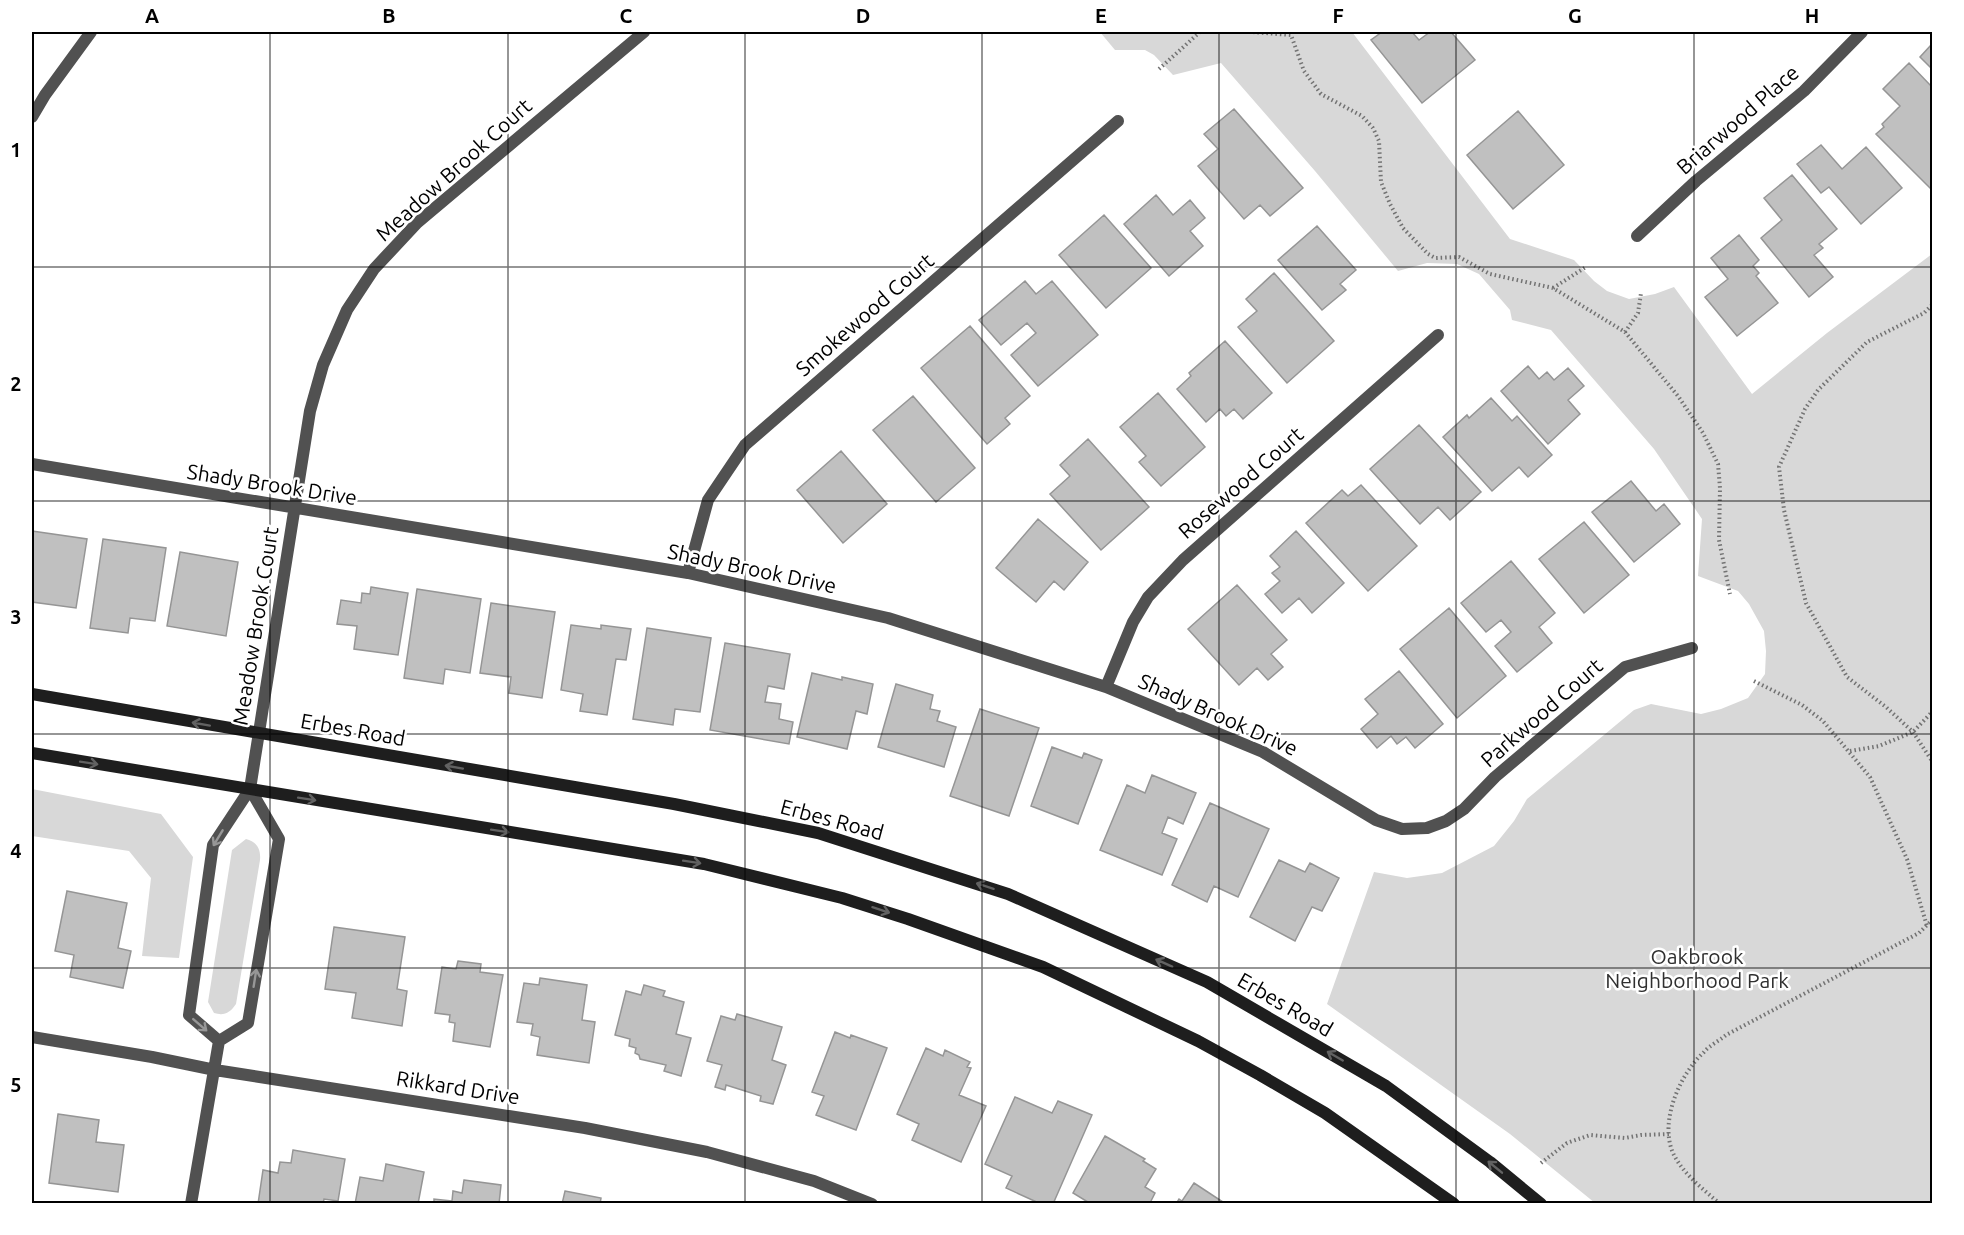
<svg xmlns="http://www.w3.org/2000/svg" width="1964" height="1235" font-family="Ubuntu,sans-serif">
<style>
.green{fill:#d8d8d8}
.building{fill:#c0c0c0;stroke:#959595;stroke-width:1.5}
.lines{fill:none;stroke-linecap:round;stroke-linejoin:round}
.path{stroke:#737373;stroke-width:4;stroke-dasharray:1.5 3;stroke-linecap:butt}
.street{stroke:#515151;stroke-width:12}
.secondary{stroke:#1e1e1e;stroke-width:12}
.oneway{stroke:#626262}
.oneway2{stroke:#979797}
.grid{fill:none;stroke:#000;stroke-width:1.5;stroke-opacity:0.55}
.labels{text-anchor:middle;stroke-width:5;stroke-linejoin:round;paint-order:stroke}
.street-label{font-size:21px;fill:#000;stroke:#fff}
.park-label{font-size:21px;fill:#2f2f2f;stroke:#fff}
.neatline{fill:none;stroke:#000;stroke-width:2}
.grid-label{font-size:20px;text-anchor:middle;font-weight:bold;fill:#000}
</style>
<rect width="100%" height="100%" fill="#fff"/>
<path class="green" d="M1100,32H1352L1510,239L1574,260L1594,281L1607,291L1629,299L1655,294L1674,287L1752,394L1827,333L1932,254V1203H1595L1510,1134L1327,1004L1374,872L1407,878L1442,873L1494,846L1514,821L1527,799L1634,710L1651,704L1701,714L1721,709L1748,698L1765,674L1766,651L1764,631L1749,604L1738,591L1698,576L1702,519L1654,449L1551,330L1512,320L1510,310L1479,274L1457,264L1427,263L1398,271L1315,171L1221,63L1173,75L1154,55L1145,50H1115Z
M32,789L161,814L193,857L179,958L142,956L151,878L129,851L32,836Z
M246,839C257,842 261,849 260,860L236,1004C230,1013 224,1016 214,1013L208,1002L232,850Z"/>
<path class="building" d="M1382,32H1412L1419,40L1430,32H1451L1475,60L1422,103L1371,40Z
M1932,44V69L1920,57Z
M1909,63L1932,87V186L1930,188L1876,134L1884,127L1882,124L1900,106L1883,89Z
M1234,109L1303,188L1270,216L1260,205L1244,219L1198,166L1218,149L1204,134Z
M1518,111L1564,165L1513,209L1467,155Z
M1821,145L1842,169L1866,147L1902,188L1861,224L1829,187L1821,193L1797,164Z
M1792,175L1837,229L1819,244L1823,248L1814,255L1833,277L1809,297L1761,238L1782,220L1764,198Z
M1156,195L1173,215L1190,200L1205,218L1190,231L1203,246L1169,276L1124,224Z
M1104,215L1151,268L1106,308L1059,255Z
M1317,226L1356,270L1340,284L1346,290L1322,310L1278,260Z
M1739,235L1759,260L1753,266L1759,273L1756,276L1778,303L1737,336L1705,297L1728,279L1711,258Z
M1274,273L1334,341L1287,383L1238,327L1257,311L1246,299Z
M1025,281L1036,294L1052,281L1098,335L1038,386L1011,355L1036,333L1027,323L1001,345L979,320Z
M970,326L1030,396L1005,418L1010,424L987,444L921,368Z
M1225,341L1272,393L1243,419L1234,409L1226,416L1220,409L1206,422L1177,389L1191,376L1189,373Z
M1528,366L1539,379L1547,372L1554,380L1568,368L1584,386L1568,400L1580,414L1548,444L1501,391Z
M1158,393L1205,447L1161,486L1139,462L1146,456L1120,427Z
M913,396L975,468L936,502L873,430Z
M1491,398L1512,421L1517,416L1552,455L1528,477L1519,467L1492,491L1443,437L1467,415L1469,418Z
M1419,425L1481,492L1450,520L1438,507L1420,524L1370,469Z
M1088,439L1149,507L1101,550L1050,494L1070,476L1060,465Z
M841,451L887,504L843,543L797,490Z
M1631,481L1656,511L1664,504L1680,524L1634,562L1592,512Z
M1361,485L1417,546L1368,591L1306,523L1342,490L1348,496Z
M1038,519L1088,562L1064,590L1054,581L1036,602L996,568Z
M1584,522L1629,575L1584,613L1539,559Z
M32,531L87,539L76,608L32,602Z
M1296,531L1344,583L1312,613L1299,598L1282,613L1265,594L1280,581L1272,573L1280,567L1270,556Z
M103,539L166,548L155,621L130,618L128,633L90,628Z
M180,552L238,562L226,636L167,626Z
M1511,561L1555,613L1539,627L1552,643L1517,672L1495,646L1511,632L1501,620L1486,632L1461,603Z
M1237,585L1287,640L1271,654L1283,667L1268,680L1257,668L1239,685L1188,629Z
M371,587L408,593L398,655L354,649L357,626L337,624L341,600L361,603L362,593L370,594Z
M417,589L481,599L470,673L445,669L443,684L404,678Z
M491,603L555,612L542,698L509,693L511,677L480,673Z
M1449,608L1506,676L1457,718L1400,649Z
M571,625L601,629V625L631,629L626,660L616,659L607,715L580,711L583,694L561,690Z
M647,628L711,638L700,712L675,709L673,725L633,719Z
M725,643L790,654L784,689L768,686L765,702L781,704L779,719L793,722L789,744L710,730Z
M1399,671L1443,724L1415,748L1406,737L1397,744L1391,736L1377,748L1361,729L1378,714L1365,699Z
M812,673L842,680V677L873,684L867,714L856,711L847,749L797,737Z
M896,684L933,695L930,709L940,711L937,721L956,727L944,767L878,747Z
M980,709L1039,728L1009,816L950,796Z
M1052,747L1082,758L1084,753L1102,760L1078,824L1031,806Z
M1152,775L1196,793L1183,824L1168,817L1162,833L1177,839L1162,875L1100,850L1127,785L1145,793Z
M1210,803L1269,829L1238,897L1214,886L1207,902L1172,885Z
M1279,860L1305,872L1310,863L1339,878L1322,911L1312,907L1295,941L1250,917Z
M67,891L127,903L118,948L131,951L123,988L70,977L74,955L55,951Z
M334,927L405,937L397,989L407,991L402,1026L352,1018L356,993L325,989Z
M458,961L481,964L480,972L503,975L490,1047L453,1041L455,1023L449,1022L450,1015L435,1013L442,967L456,969Z
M540,978L587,985L582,1020L595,1022L589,1063L537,1055L540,1037L531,1035L533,1024L517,1022L524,983L539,985Z
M644,985L665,991L663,996L684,1002L676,1034L691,1038L681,1076L664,1071L666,1065L640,1059L639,1055L635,1053L636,1048L629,1046L630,1039L615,1035L626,991L641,995Z
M737,1014L782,1027L772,1060L786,1065L773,1104L760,1101L761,1096L726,1085L725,1090L715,1087L722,1065L707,1061L721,1016L735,1020Z
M835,1032L850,1038L851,1035L887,1048L856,1130L816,1115L824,1096L812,1092Z
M926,1048L943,1056L945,1050L970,1062L967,1067L971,1068L959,1095L986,1106L961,1162L912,1140L919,1124L897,1114Z
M1015,1097L1052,1113L1058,1101L1092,1115L1053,1204H1041L1006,1188L1012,1176L985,1164Z
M58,1114L99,1120L96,1142L124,1145L118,1192L49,1183Z
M1105,1136L1145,1159L1143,1161L1156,1169L1145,1187L1155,1193L1151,1201L1154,1204H1091L1073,1193Z
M293,1150L345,1159L338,1201L324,1199L323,1204H258L263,1170L278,1173L280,1162L291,1163Z
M386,1164L424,1172L418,1204H355L360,1177L383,1181Z
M464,1180L501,1185L499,1204H434V1199L452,1201L453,1191L462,1193Z
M1194,1183L1226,1204H1176L1179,1199L1182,1201Z
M565,1191L601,1198L600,1204H562Z"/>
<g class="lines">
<path class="path" d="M1199,32H1252L1291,35L1304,71L1321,94L1362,116L1373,128L1379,141L1381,182L1390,204L1403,228L1428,254L1435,258L1459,257L1490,274L1553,288L1625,332L1678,396L1703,433L1718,464L1720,488L1719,540L1730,594
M1159,69L1200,32
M1553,288L1586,267
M1932,305L1924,313L1867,342L1818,390L1805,409L1779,467L1784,510L1806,603L1847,677L1886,707L1913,732L1932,761
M1625,332L1638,313L1641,293
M1754,681L1802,705L1823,721L1870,777L1907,859L1927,926
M1850,751L1879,746L1913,732L1932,712
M1541,1163L1567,1143L1590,1135L1625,1138L1641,1135L1669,1134
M1720,1204C1703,1189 1683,1174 1673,1153C1659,1121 1680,1074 1704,1052C1710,1045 1719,1041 1726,1035L1919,933L1932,920"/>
<path class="street" d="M32,117L45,95L91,32
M1637,236L1696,181L1804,91L1862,32
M32,464L688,573L888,618L1106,687L1263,752L1376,820L1402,829L1427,828L1446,821L1464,809L1495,777L1625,667L1692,648
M688,573L708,500L745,445L1118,121
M1106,687L1133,622L1148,597L1183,560L1438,335
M32,1037L152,1057L215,1070L585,1128L707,1152L814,1181L872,1204
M219,1041L189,1015L213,845L250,789L310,411L323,365L347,310L374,269L417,223L644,32
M191,1204L219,1041L248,1023L279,839L250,789"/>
<path class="secondary" d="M32,694L674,804L818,833L1008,894L1207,982L1386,1086L1490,1162L1541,1204
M32,753L704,864L842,898L908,919L1043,967L1198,1041L1260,1075L1325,1113L1454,1204"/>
</g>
<defs><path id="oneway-shaft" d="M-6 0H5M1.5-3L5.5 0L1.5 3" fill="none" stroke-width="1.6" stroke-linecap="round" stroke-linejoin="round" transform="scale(1.5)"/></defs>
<g class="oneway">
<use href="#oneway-shaft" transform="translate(201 724) rotate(-170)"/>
<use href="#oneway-shaft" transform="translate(89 763) rotate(9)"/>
<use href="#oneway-shaft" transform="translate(454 767) rotate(-170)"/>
<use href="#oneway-shaft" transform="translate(307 799) rotate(9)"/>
<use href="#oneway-shaft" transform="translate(500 831) rotate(9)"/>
<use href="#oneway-shaft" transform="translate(692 862) rotate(9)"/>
<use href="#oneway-shaft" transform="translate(985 886) rotate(-162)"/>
<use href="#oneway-shaft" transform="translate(881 910) rotate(18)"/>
<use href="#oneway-shaft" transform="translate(1164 963) rotate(-156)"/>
<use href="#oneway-shaft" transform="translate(1335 1056) rotate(-150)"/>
<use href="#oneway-shaft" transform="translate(1495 1167) rotate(-141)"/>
</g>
<g class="oneway2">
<use href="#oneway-shaft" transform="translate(218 838) rotate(121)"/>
<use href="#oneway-shaft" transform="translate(255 978) rotate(-81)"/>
<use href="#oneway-shaft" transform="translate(200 1025) rotate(41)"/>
</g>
<path class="grid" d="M270,32V1204M508,32V1204M745,32V1204M982,32V1204M1219,32V1204M1456,32V1204M1694,32V1204M32,267H1932M32,501H1932M32,734H1932M32,968H1932"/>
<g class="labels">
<g class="street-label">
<text transform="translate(1738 120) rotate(-41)" y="7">Briarwood Place</text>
<text transform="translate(454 170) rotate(-42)" y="7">Meadow Brook Court</text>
<text transform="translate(865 315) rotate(-41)" y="7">Smokewood Court</text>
<text transform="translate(1241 483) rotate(-41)" y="7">Rosewood Court</text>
<text transform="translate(272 485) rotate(9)" y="7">Shady Brook Drive</text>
<text transform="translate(752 569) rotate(12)" y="7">Shady Brook Drive</text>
<text transform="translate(256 626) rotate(-81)" y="7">Meadow Brook Court</text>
<text transform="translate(1542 713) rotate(-41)" y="7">Parkwood Court</text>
<text transform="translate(1218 715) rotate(24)" y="7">Shady Brook Drive</text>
<text transform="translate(353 730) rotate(10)" y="7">Erbes Road</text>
<text transform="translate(832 820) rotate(15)" y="7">Erbes Road</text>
<text transform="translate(1285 1005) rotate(30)" y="7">Erbes Road</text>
<text transform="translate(458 1088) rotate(9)" y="7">Rikkard Drive</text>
</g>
<g class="park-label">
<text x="1697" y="964">Oakbrook<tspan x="1697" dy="24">Neighborhood Park</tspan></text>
</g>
</g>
<rect width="1964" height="1235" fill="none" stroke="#ffffff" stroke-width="66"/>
<rect x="33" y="33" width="1898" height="1169" class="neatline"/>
<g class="grid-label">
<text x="152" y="23">A</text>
<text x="389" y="23">B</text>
<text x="626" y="23">C</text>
<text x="863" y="23">D</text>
<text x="1101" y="23">E</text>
<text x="1338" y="23">F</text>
<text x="1575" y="23">G</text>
<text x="1812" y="23">H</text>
<text x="16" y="157">1</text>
<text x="16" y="391">2</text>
<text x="16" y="624">3</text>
<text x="16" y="858">4</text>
<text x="16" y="1092">5</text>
</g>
</svg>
